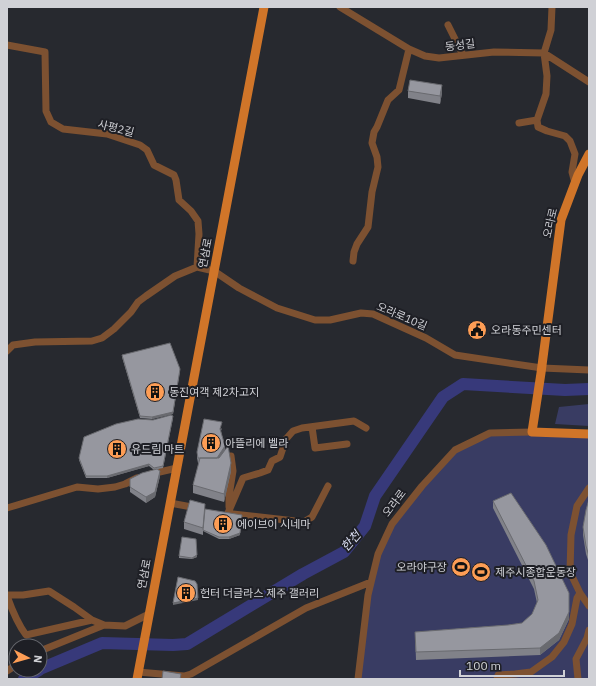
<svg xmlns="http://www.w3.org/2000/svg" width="596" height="686" font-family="'IBM Plex Sans','Noto Sans KR',sans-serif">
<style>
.green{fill:#393c63}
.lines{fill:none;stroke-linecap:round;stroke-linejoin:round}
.river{stroke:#37397a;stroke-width:12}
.minor{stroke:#7d5131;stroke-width:7}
.major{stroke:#d07529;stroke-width:9}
.wall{fill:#818289}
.shaded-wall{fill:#696a6f}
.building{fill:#96979f;stroke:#696a6f}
.labels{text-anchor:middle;stroke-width:4;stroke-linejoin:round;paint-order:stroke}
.street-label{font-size:11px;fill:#d0d1d6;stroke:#1e1f25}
.poi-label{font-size:11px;fill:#d0d1d6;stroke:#1e1f25;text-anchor:start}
.water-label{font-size:12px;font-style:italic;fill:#dce0f4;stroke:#1e1f25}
</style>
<rect width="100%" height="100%" fill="#27292f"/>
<path class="green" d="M589,404V426L555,424L559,407Z
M490,433L589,435V679H359L369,590L378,554L392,524L455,450Z"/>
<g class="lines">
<path class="river" d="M40,669L102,643L173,645L187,644L303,574L344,552L365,526L375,496L443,397L463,384L565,390L589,389
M24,679L39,670"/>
<path class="minor" d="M340,7L409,49L425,56L439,58L494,52L544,53L589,82
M552,7L551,30L544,53L547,76L546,94L537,120L538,127L547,131L565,136L570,141L575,154L572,172L575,183
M448,25L463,55
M7,45L45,52L46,111L51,122L63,129L107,134L140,145L147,150L154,165L174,175L176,180L179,200L191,211L198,221L199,234L197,267
M519,123L537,120
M353,261L354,252L357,244L368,227L372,192L378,167L377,157L372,143L374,132L377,127L388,100L399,90L409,49
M7,351L13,345L35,342L92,341L102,338L114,329L131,312L138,302L146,296L175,276L197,267L214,271L239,288L277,308L315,320H330L361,313L373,314L426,338L455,355L542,368L589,370
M312,427L315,448L347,444
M151,474L177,468
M589,488L577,506L571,535L570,572L580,593L589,606
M170,503L197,508
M229,507V496L233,471L231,456
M7,508L77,487L98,489L115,487L125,484L137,478
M228,513L243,478L260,473L268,470L272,461L280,457L286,439L293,431L302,428L354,421L366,428
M233,514L304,522L312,517L328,486
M7,595H23L49,591L74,607L92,620L104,625L125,626L149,614
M7,596C12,610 17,623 26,635L92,620
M40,651L104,625
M7,671L16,665
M138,672L184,676L191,674L306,608L371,582
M358,679L368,595L378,554L392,524L422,486L455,450L490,433L532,432
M497,679L498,675L515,674L531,672L552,657L564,642L572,624L577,598L580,593
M578,679L576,659L587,638L589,630"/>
<path class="major" d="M589,154L578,175L561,220L541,373L532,432L589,434
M137,679L264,7"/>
</g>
<path class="wall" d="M408,91L442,93L440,104L408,98Z
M122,355L180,371L173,414L152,419L140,418L122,357Z
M173,418L163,468L158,469L160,476L155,497L146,503L130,492V487L154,470L149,466L107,478H86L79,460V458Z
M222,428L221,431L225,450L231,471L224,502L193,493V485L199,463H198L197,458V452Z
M589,499V563L586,554L583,535V527Z
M493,501L569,593V619L559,640L540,655L416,660L415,632L508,625L522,623L532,614L537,603L534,589L493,508Z
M205,509L240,535L229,539H219L203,531V535L184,529V522Z
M179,556L197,557L192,559L179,558Z"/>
<path class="shaded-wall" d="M442,85V93L440,104V96Z
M180,369L173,414L152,419V417Z
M225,446V451L217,464V458Z
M231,463V471L224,502V494Z
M149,464V466L107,478V476Z
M160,471V476L155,497L146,503V497Z
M242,515L240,535L229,539V537Z
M197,555V557L192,559V558Z
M198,598V600L173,605V603Z
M569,612V619L559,640L540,655V648Z"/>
<path class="building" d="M410,80L442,85L440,96L408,91Z
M170,343L180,369L173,412L152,417L140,416L122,355Z
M171,415L173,416L163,466L154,468L149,464L107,476H86L79,458L84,437L116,424L138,419L153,420Z
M204,419L222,422L220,429L225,446L217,458H198L197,452Z
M228,446L231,463L224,494L193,485L200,458H219Z
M157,469L160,471L155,492L146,497L130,487V479L142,473Z
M511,493L546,545L569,593V612L559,633L540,648L416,652L415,632L508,625L522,623L532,614L538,600L534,581L493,501Z
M589,499V556L586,546L583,527L586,510Z
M190,500L205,504L203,528L184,522Z
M205,509L242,515L240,533L229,537H219L203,530Z
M182,537L196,539L197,555L192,558L179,556Z
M178,577L195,581L197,584L198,598L173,603Z
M163,671L181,674L180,679H162Z"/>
<defs>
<g id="civic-disc" transform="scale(1)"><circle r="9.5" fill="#fd9d55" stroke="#1e1f25"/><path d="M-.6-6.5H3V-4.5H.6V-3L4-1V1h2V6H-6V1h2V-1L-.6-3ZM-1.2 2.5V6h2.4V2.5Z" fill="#111"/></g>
<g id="building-disc" transform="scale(1)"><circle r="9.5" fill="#fd9d55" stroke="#1e1f25"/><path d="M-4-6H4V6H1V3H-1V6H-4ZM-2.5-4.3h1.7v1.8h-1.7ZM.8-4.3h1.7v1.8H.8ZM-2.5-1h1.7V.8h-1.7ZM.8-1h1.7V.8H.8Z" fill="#111"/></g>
<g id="stadium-disc" transform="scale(1)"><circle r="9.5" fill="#fd9d55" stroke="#1e1f25"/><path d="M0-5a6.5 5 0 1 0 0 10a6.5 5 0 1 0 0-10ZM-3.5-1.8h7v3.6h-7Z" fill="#111"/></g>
</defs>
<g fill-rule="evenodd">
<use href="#civic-disc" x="477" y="330"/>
<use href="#building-disc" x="155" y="392"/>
<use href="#building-disc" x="211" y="443"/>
<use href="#building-disc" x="117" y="449"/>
<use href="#building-disc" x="223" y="524"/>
<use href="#stadium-disc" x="461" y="567"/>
<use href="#stadium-disc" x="481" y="572"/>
<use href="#building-disc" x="186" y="593"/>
</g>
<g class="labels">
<g class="street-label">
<text transform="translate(460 45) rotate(-7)" y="4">동성길</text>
<text transform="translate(116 128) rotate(14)" y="4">사평2길</text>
<text transform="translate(550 223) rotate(-77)" y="4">오라로</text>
<text transform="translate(205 253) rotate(-79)" y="4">연삼로</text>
<text transform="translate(402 316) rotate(23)" y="4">오라로10길</text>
<text transform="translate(394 503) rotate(-53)" y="4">오라로</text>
<text transform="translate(144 574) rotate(-79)" y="4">연삼로</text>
</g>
<g class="poi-label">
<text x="491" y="334">오라동주민센터</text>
<text x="169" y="396">동진여객 제2차고지</text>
<text x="225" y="447">아뜰리에 벨라</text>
<text x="131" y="453">유드림 마트</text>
<text x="237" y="528">에이브이 시네마</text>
<text x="447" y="571" text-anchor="end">오라야구장</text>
<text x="495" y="576">제주시종합운동장</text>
<text x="200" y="597">헌터 더글라스 제주 갤러리</text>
</g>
<g class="water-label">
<text transform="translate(351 541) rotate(-48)" y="4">한천</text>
</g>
</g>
<rect width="596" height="686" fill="none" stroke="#d0d1d6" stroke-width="16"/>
<g transform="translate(28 658) rotate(96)"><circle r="19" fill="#1e1f25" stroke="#65666c"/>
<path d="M0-3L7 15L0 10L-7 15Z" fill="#fd9d55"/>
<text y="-6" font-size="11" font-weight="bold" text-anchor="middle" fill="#d0d1d6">N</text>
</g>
<path d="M460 670v6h104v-6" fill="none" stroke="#d0d1d6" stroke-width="2"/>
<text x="466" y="670" font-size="12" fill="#d0d1d6" stroke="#1e1f25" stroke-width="3" paint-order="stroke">100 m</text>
</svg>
